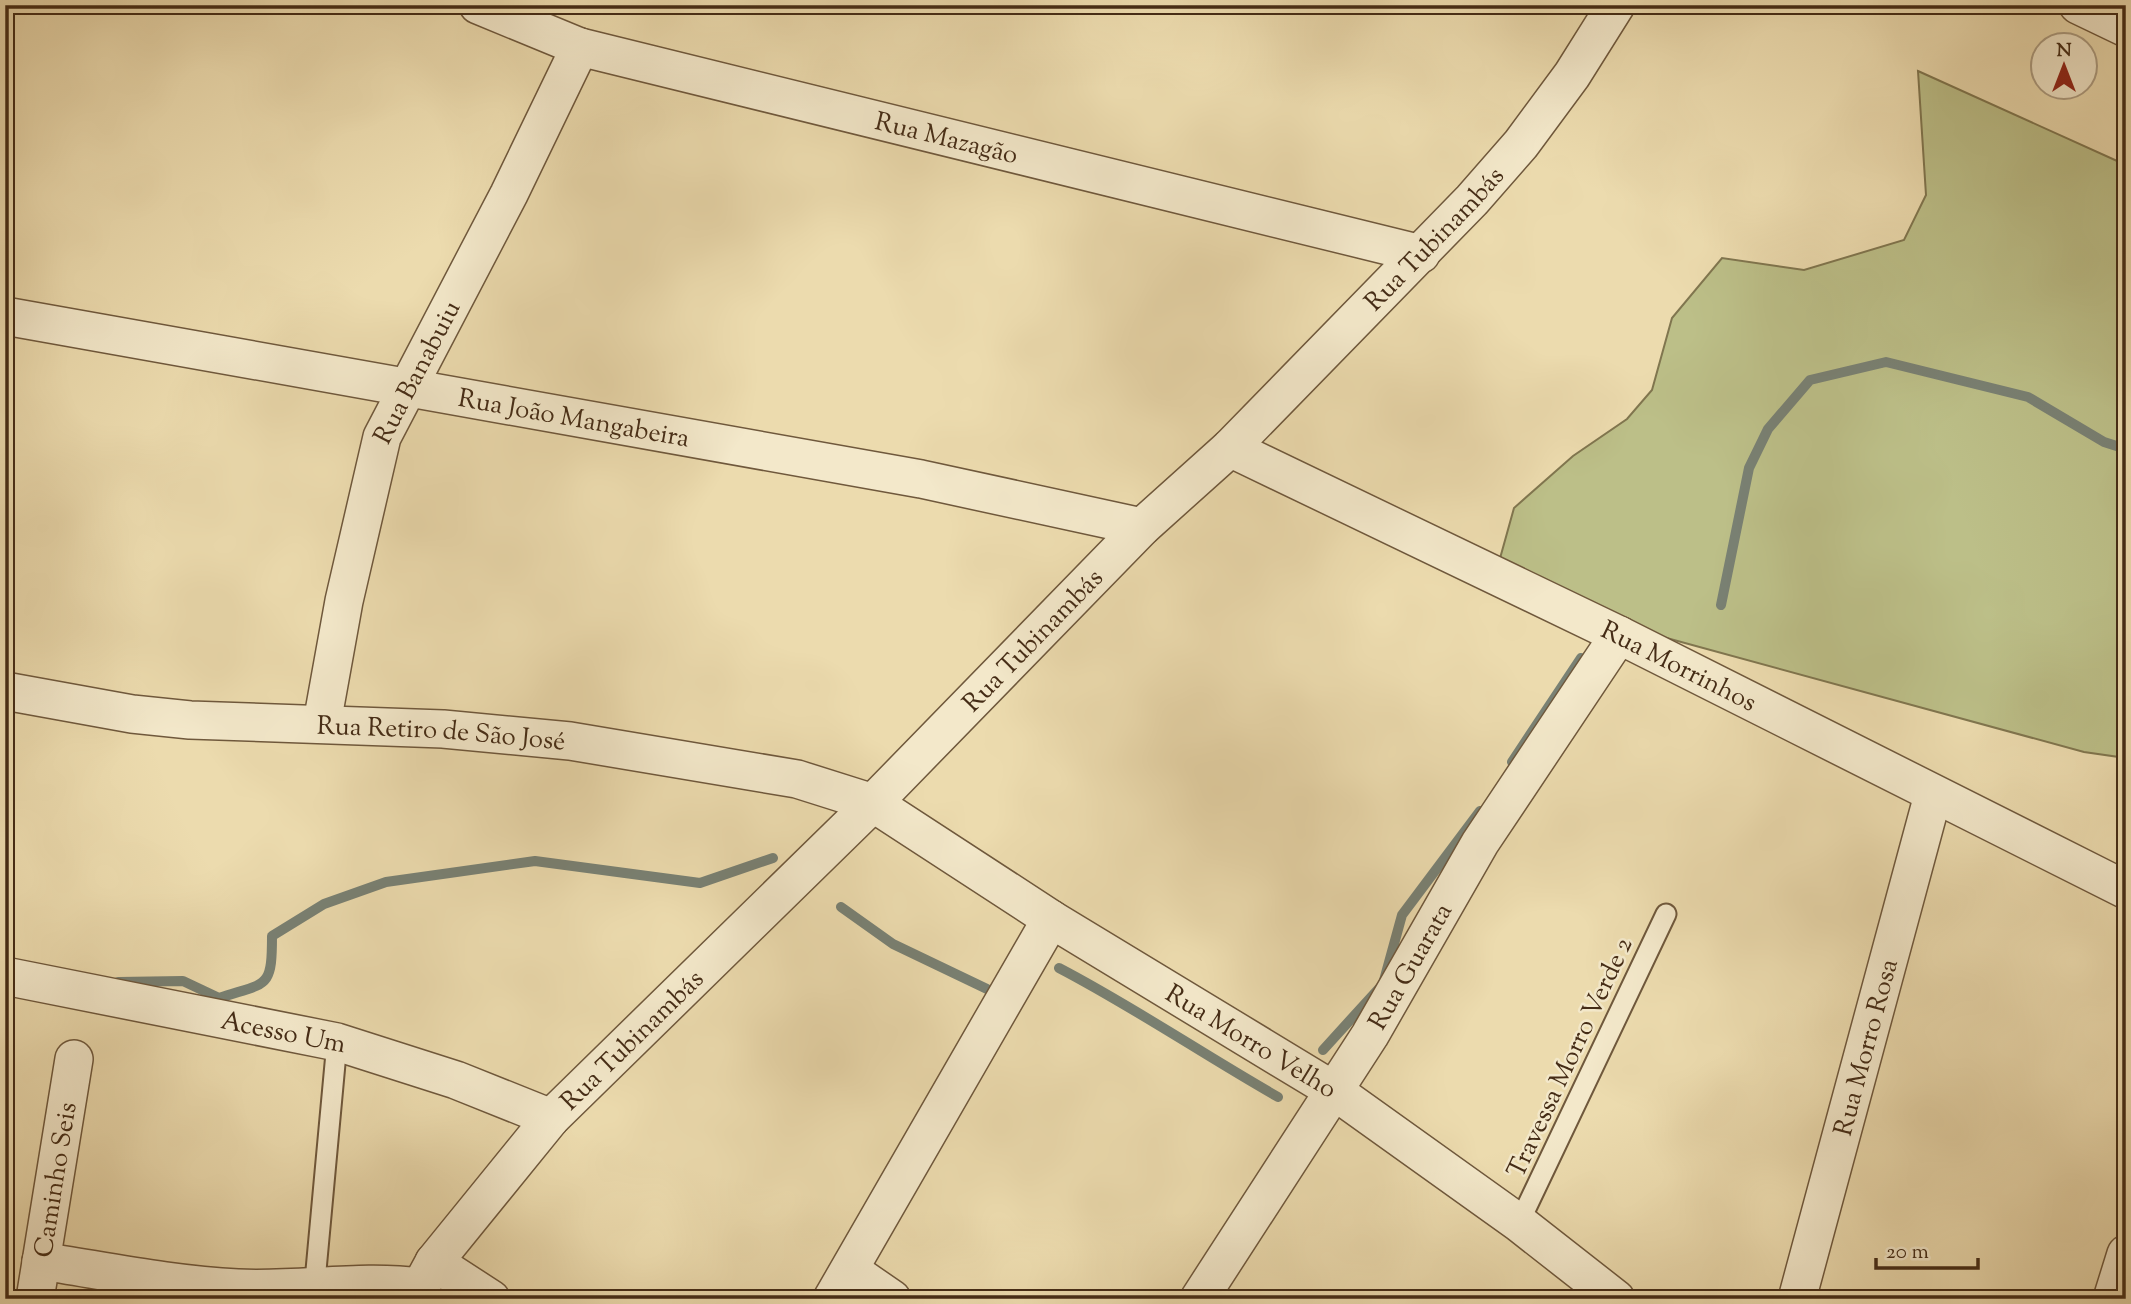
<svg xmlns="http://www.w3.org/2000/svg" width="2131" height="1304" font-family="'Sorts Mill Goudy',serif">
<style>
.green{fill:#bcbf88;stroke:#80764f;stroke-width:2}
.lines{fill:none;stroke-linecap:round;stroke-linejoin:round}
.stream{stroke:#798174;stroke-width:10}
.service-casing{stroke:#6f583c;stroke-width:23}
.minor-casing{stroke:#6f583c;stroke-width:40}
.service{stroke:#f3e8ca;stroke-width:19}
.minor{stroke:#f3e8ca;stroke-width:37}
.labels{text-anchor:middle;stroke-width:5;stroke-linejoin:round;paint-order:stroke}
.street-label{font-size:26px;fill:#452c16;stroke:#f3e8ca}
</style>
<rect width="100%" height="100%" fill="#ecdbae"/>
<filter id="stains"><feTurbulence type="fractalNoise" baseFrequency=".00286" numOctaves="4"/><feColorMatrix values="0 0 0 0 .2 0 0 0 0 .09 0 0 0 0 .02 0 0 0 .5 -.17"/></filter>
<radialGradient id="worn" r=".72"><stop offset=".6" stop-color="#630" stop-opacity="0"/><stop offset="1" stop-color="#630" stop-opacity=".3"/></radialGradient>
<path class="green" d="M1918,71L2126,165V758L2084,752L1663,637L1499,562L1514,508L1573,456L1627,419L1652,390L1672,318L1722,258L1804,270L1904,240L1926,195Z"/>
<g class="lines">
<path class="stream" d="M1721,605L1749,468L1768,429L1810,380L1886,362L2028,397L2104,442L2126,449
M1512,762L1581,658
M841,907L893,944L987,989
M1059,968C1134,1007 1204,1055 1278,1097
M118,982L183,981L219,998C267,982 272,990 272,936L324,904L386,882L535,861L700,883L773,858
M1323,1050L1383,984L1402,915L1480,811"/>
<g class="service-casing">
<path id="service" d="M1519,1223L1666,914
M314,1292L337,1042"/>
</g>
<g class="minor-casing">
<g id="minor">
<path id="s1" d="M478,5L580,47L1421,254"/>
<path d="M2078,5L2126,28"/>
<path id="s2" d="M5,316L921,479L1142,527"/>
<path id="s3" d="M1230,448L1619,635L2126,890"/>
<path id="s4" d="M5,691L132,714L190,720L443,729L570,741L797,779L873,803L1051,919L1333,1090L1519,1223L1616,1299"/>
<path id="s5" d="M322,723L344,601L382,437L509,194L580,47"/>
<path id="s6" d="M5,976L337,1042L456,1080L551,1118"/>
<path d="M41,1261C106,1271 172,1285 238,1288C300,1291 360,1279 421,1287"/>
<path d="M434,1262L491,1299"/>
<path d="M850,1270L892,1299"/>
<path id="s7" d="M35,1299L74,1059"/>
<path id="s8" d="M414,1299L434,1262L551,1118L873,803L1142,527L1230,448L1472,200L1521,144L1572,75L1616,5"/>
<path d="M832,1299L1051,919"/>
<path id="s9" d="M1199,1299L1370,1035L1480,843L1619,635"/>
<path id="s10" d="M1797,1299L1933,795"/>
<path d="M2112,1299L2126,1254"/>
</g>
</g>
<use href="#service" class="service"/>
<use href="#minor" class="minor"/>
</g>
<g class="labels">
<g class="street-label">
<text dy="9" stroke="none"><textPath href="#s1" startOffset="488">Rua Mazagão</textPath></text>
<text dy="9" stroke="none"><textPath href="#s8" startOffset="1474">Rua Tubinambás</textPath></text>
<text dy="9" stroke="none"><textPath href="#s5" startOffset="366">Rua Banabuiu</textPath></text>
<text dy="9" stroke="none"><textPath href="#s2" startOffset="578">Rua João Mangabeira</textPath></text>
<text dy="9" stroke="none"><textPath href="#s8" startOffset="906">Rua Tubinambás</textPath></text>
<text dy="9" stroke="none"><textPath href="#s3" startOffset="499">Rua Morrinhos</textPath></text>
<text dy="9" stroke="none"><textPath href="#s4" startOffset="439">Rua Retiro de São José</textPath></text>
<text dy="9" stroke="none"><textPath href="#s9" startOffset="394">Rua Guarata</textPath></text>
<text dy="9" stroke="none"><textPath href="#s6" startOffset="284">Acesso Um</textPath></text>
<text dy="9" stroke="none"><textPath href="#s8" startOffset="340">Rua Tubinambás</textPath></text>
<text dy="9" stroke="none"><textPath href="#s4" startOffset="1325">Rua Morro Velho</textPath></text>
<text dy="9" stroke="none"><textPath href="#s10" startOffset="261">Rua Morro Rosa</textPath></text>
<text transform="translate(1569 1057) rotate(-65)" y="9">Travessa Morro Verde 2</text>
<text dy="9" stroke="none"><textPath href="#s7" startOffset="121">Caminho Seis</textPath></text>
</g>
</g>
<rect width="2131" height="1304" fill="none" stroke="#ecdbae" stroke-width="28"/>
<rect x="7" y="7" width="2117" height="1290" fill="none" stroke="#452c16" stroke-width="3.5"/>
<rect x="14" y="14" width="2103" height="1276" fill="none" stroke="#452c16" stroke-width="2"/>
<g transform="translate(2064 66)"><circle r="33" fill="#f3e8ca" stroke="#ad9d82" stroke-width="2"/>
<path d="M0-5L12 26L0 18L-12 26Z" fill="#8f2418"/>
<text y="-10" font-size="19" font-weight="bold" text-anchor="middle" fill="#452c16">N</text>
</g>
<path d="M1876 1258v10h102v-10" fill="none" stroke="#452c16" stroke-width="3.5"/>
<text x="1886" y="1258" font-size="21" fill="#452c16" stroke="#f3e8ca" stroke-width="5" paint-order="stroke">20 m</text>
<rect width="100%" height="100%" filter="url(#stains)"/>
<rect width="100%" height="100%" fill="url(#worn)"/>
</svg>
